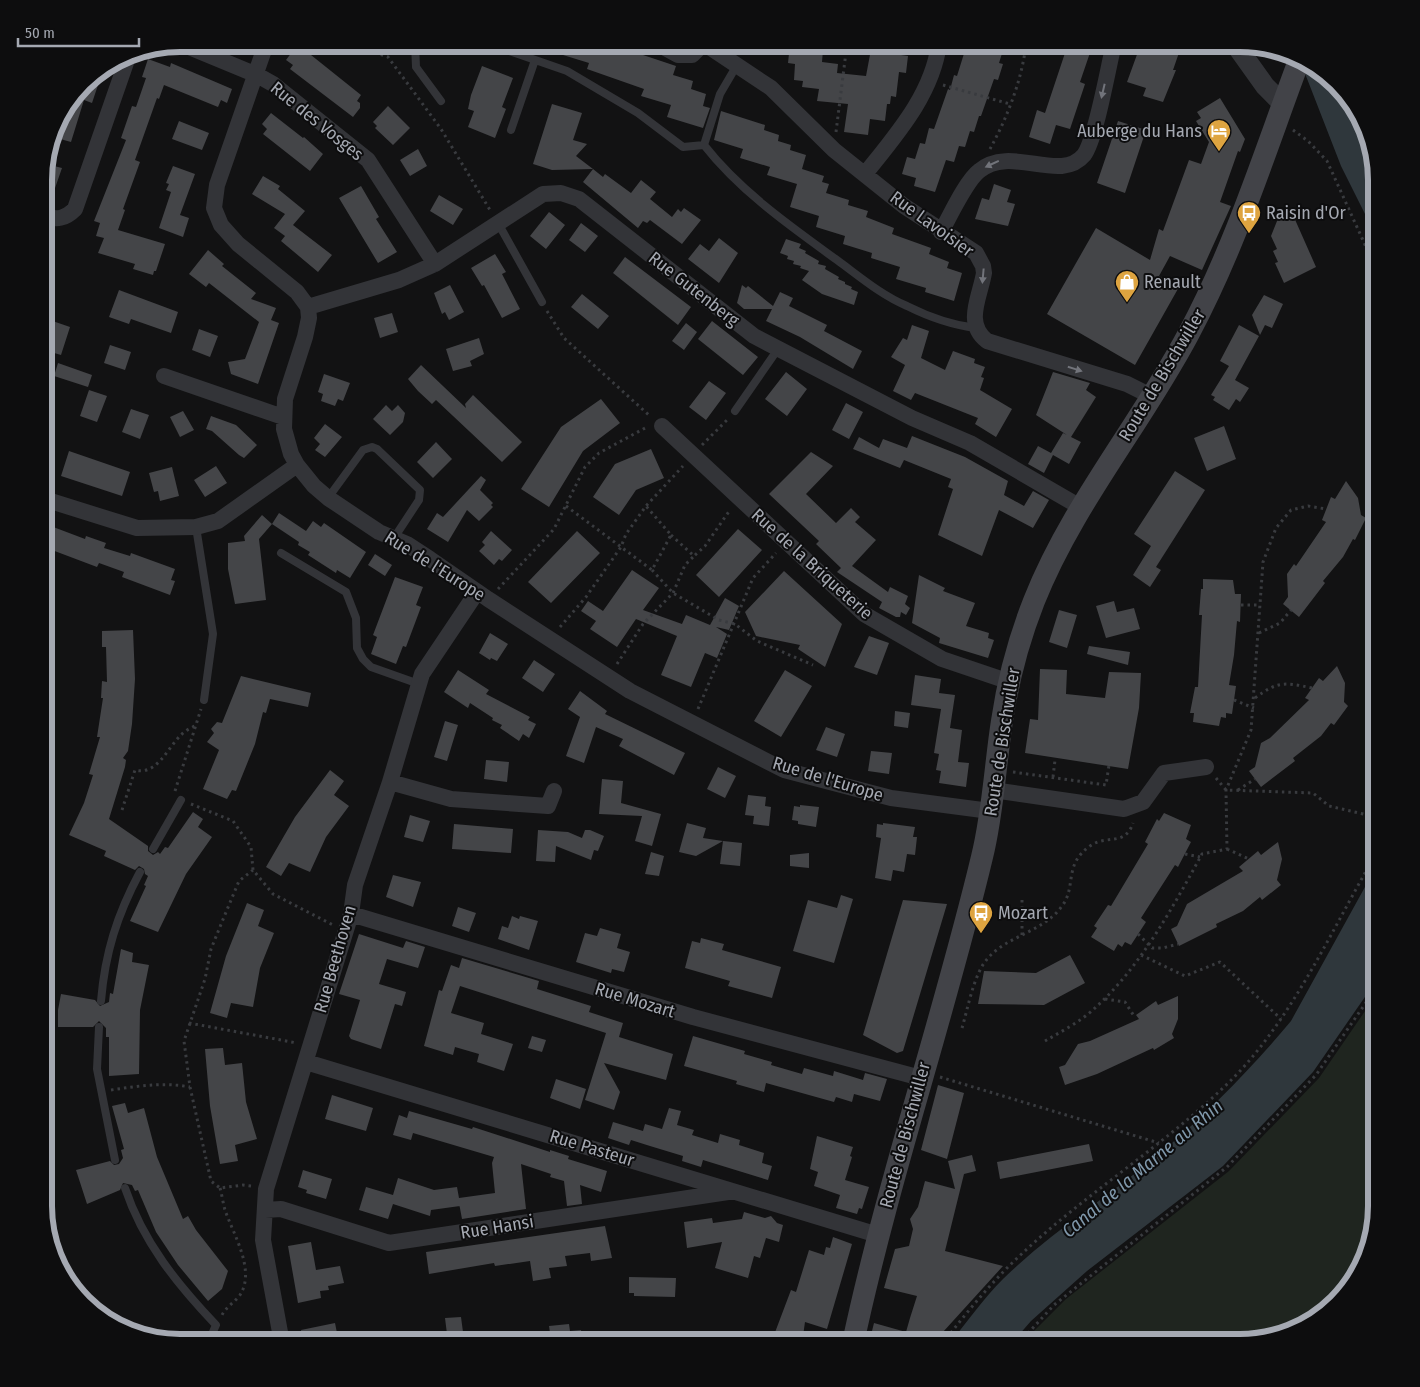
<svg xmlns="http://www.w3.org/2000/svg" width="1420" height="1387" font-family="'Fira Sans Condensed',sans-serif">
<style>
.green{fill:#1f251f}
.water{fill:#2f373c}
.building{fill:#444548}
.lines{fill:none;stroke-linecap:round;stroke-linejoin:round}
.path{stroke:#393b3f;stroke-width:3;stroke-dasharray:2.5 4;stroke-linecap:butt}
.service{stroke:#333438;stroke-width:8}
.minor{stroke:#333438;stroke-width:16}
.tertiary{stroke:#333438;stroke-width:20}
.secondary{stroke:#424348;stroke-width:22}
.oneway{fill:#72747b}
.labels{text-anchor:middle;stroke-width:4;stroke-linejoin:round;paint-order:stroke}
.street-label{font-size:18px;fill:#a5a9b2;stroke:#0d0d0e}
.poi-label{font-size:18px;fill:#a5a9b2;stroke:#0d0d0e;text-anchor:start}
.water-label{font-size:19px;font-style:italic;fill:#7f97aa;stroke:#0d0d0e}
.rim{fill:none;stroke:#a5a9b2;stroke-width:6}
</style>
<rect width="100%" height="100%" fill="#121213"/>
<path class="green" d="M1376,995V1206L1366,1259L1330,1309L1291,1333L1240,1343H1022L1066,1299L1229,1171L1319,1078Z"/>
<path class="water" d="M1296,57L1342,90L1366,129L1376,180V236L1341,166L1306,76Z
M1376,867V981L1313,1072L1223,1166L1087,1271L1031,1321L1012,1343H950C967,1322 984,1298 1003,1279C1052,1231 1111,1195 1163,1151C1209,1111 1252,1068 1291,1021Z"/>
<path class="building" d="M298,44H301L313,53L311,55L361,95L357,101L360,103V108L353,117L290,69L293,65L286,60Z
M538,44H640L637,53L676,66L673,75L693,81L691,89L706,94L703,106L710,108L703,128L667,117L671,105L641,96L644,89L587,69L589,63L537,47Z
M790,44H807V48L823,50L822,62L838,64L837,73L866,76L872,44L894,46V54L908,56L906,73L899,72L896,97L891,96L890,104H887L885,121L870,119L868,135L844,132L848,104L817,101L819,89L802,87L803,81L794,80L795,64L788,63Z
M967,44H1005L999,63L1003,64L998,80L994,79L981,116H979L974,132L970,131L965,147L959,146L954,162L946,160L935,192L914,186L916,178L902,174L907,157L915,159L920,143L925,144L929,128L934,129L948,89L950,90L954,75L957,76Z
M1068,44H1093L1080,82L1085,84L1070,129L1056,125L1050,144L1029,137L1037,110L1045,113Z
M1155,44H1182L1173,70H1176L1163,102L1143,96L1146,88L1127,82L1139,49L1152,53Z
M148,59L170,67L171,63L232,89L227,103L221,100L218,107L164,85L159,99L157,98L135,160L140,162L123,209L125,210L118,230L165,244L156,271H154L153,275L133,269L135,264L98,253L104,238L96,236L100,223L94,221L126,140L121,138L132,106L136,107L146,78L142,77Z
M482,66L513,78L502,107L506,109L495,138L468,127L474,111L468,109L471,95Z
M103,70L92,103L84,100L71,142L53,137L58,120L90,78Z
M1220,98L1245,139L1240,152L1238,151L1220,202L1231,206L1202,270L1170,256L1159,276L1179,287L1135,365L1047,314L1096,228L1150,260L1159,229L1163,231L1189,160L1201,164L1209,142L1196,121L1201,118L1197,112Z
M552,104L582,113L573,140L587,144L576,156L593,169L552,170L533,164Z
M388,106L410,128L393,145L375,128L377,126L373,122Z
M721,111L765,125L764,130L779,135L778,141L791,145L790,150L806,155L802,169L824,176L822,182L829,184L826,193L849,200L848,205L868,211L866,217L894,228L892,234L931,248L929,254L949,262L947,268L962,273L954,301L925,292L926,288L896,279L900,267L871,258L872,253L843,244L845,236L816,227L819,216L790,207L797,184L767,175L770,167L740,158L743,149L714,140Z
M271,113L303,138L304,137L323,154L310,171L263,134L267,129L262,124Z
M179,121L209,133L202,150L172,139Z
M1118,121L1146,130L1125,193L1097,183Z
M418,149L427,166L410,176L400,160Z
M46,164L62,168L54,191L44,188Z
M173,166L195,174L180,215L189,218L183,237L159,228L171,192L166,190L169,184L166,183Z
M593,169L603,177L605,174L631,193L641,180L656,192L650,199L672,217L678,209L681,212L684,208L701,220L682,244L650,220L647,223L643,221L638,228L583,182Z
M263,176L280,186L278,189L305,211L293,225L332,255L318,272L281,241L285,236L274,228L285,214L252,194Z
M994,184L1011,190L1007,202L1015,204L1008,226L975,219L982,198L989,200Z
M361,186L379,217L376,219L397,252L378,263L339,198Z
M439,195L463,209L453,225L430,211Z
M1283,211L1293,215L1316,267L1284,283L1275,263L1278,262L1273,251L1277,249L1271,236L1279,216L1281,217Z
M549,212L565,225L546,249L530,236Z
M581,223L598,236L585,252L569,240Z
M719,238L738,253L719,283L688,259L700,244L709,251Z
M786,239L801,244L799,248L806,251L805,253L819,261L818,264L826,266L825,269L839,277L838,279L845,282V284L852,287L851,289L858,292L854,305L822,294L802,280L809,271L800,268L801,266L793,264L794,261L787,259L788,256L780,253Z
M208,250L224,264L222,266L256,293L251,299L276,308L271,320L279,323L258,384L231,374L228,362L245,359L259,322L209,283L206,287L189,274Z
M495,254L506,272L502,274L520,309L502,318L484,285L482,286L471,268Z
M625,257L691,307L678,325L613,273Z
M450,285L464,312L449,320L445,312L442,314L434,293Z
M742,285L746,288L748,286L773,306L780,292L793,298L789,306L827,325L824,331L862,351L853,369L800,337L766,321L772,309H744L737,303Z
M119,290L178,312L171,333L131,319L129,324L109,317Z
M582,294L609,316L598,329L571,307Z
M1264,295L1283,304L1272,328L1265,325L1260,335L1252,315Z
M392,313L398,332L380,338L374,318Z
M44,318L70,327L61,355L44,350Z
M712,321L758,357L743,375L698,339Z
M686,323L697,332L684,350L672,341Z
M912,325L929,331L921,358L945,370L953,351L975,359L974,363L985,367L981,377L984,378L980,390L1012,409L996,437L975,424L978,418L915,393L911,400L893,391L905,365L891,357L903,338L907,340Z
M1239,325L1259,336L1235,380L1249,388L1240,402L1236,399L1229,410L1213,400L1215,397L1211,395L1229,366L1220,361Z
M199,329L218,336L210,357L192,350Z
M479,338L484,354L470,361L472,366L453,371L446,349Z
M110,345L131,352L125,370L104,363Z
M58,363L92,375L88,387L54,376Z
M421,365L466,408L465,404L473,395L522,442L502,462L436,400L432,404L418,391L408,379Z
M786,372L807,389L787,416L765,399Z
M1053,372L1090,383L1086,390L1096,397L1071,437L1081,442L1069,464L1053,455L1044,473L1028,464L1038,446L1051,453L1063,433L1067,435L1036,415Z
M324,374L350,383L343,401L338,399L335,406L321,401L323,394L318,392Z
M709,381L726,393L706,420L689,407Z
M89,390L107,396L97,422L80,416Z
M601,399L620,423L583,451L549,507L521,489L561,427Z
M846,403L863,412L849,439L832,430Z
M386,405L392,411L398,405L405,413L403,422L390,435L373,419Z
M131,409L149,415L140,439L122,432Z
M183,411L194,430L180,437L170,417Z
M211,416L236,425L257,445L244,458L239,455L212,431L206,429Z
M325,424L342,437L325,457L315,450L320,444L314,438Z
M1224,426L1236,459L1207,471L1194,438Z
M912,436L965,457L1008,481L1004,495L1024,506L1033,491L1049,500L1033,528L999,510L982,556L938,535L953,489L948,487L951,479L904,460L900,468L853,449L859,437L879,448L883,439L907,448Z
M436,442L452,459L433,478L417,462Z
M651,449L664,478L636,490L619,515L593,497L615,464Z
M69,451L130,472L122,496L61,476Z
M811,452L833,466L806,494L836,523L851,508L860,517L855,522L876,540L852,566L888,592L890,587L908,596L905,604L910,608L906,615L901,612L900,617H896L879,608L882,602L837,572L841,568L816,544L819,541L769,494Z
M216,466L227,483L205,497L194,480Z
M172,467L179,496L160,501L158,491L154,492L149,473Z
M1175,471L1205,490L1156,567L1161,570L1150,587L1133,575L1151,546L1134,534Z
M481,476L486,480L480,490L493,503L491,505L493,507L479,521L467,510L448,542L427,529L437,513L443,517Z
M1346,481L1358,498L1361,515L1366,518L1355,540L1353,539L1343,557L1323,581L1325,583L1299,617L1283,604L1288,597L1287,574L1294,564L1296,566L1326,522L1322,520L1331,497L1335,499Z
M279,513L306,531L313,521L321,527L324,523L366,552L350,578L337,570L336,573L308,555L310,552L298,545L299,542L272,524Z
M262,515L272,524L259,539L266,600L235,604L228,569V543L245,541L244,536Z
M48,525L85,539L86,536L106,543L104,548L130,556L131,553L175,569L171,580L175,581L170,595L122,577L124,572L99,563L97,567L44,547V535Z
M738,529L762,550L719,597L696,575Z
M491,531L512,550L502,561L499,559L494,565L479,551L485,545L482,542Z
M577,531L600,553L551,603L528,582Z
M375,554L392,565L385,576L368,565Z
M632,570L659,588L643,610L682,624L686,615L710,625L725,598L739,606L729,630L716,627L727,634L717,658L705,653L691,687L661,675L677,636L636,619L617,647L590,629L596,621L581,611L588,601L603,611Z
M784,571L842,624L825,667L798,649L800,645L756,636L745,612Z
M919,575L945,588L943,591L975,603L966,626L989,633L988,638L994,640L988,658L939,643L940,638L912,623Z
M395,577L423,587L416,605L421,607L406,647L403,646L396,664L371,654L377,637L373,635Z
M1203,579L1233,580L1235,594H1241L1240,622L1237,621L1234,655L1229,685L1236,686L1232,714L1226,713V718L1221,717L1219,726L1193,722L1194,713H1190L1195,687H1198L1202,615H1199L1201,589H1203Z
M1114,601L1117,612L1134,608L1140,629L1106,638L1096,606Z
M1059,610L1077,615L1067,648L1049,642Z
M133,630L135,679L132,724L128,751L123,758L126,760L125,767L109,819L148,846V851L153,855L158,852L160,854L165,847L168,848L193,812L203,819L198,827L212,837L186,874L158,932L130,921L146,886L144,885L148,876L145,874L144,869L139,866L135,870L104,856L106,851L69,835L84,803L93,775L89,774L100,737H97L103,698H101L102,681L107,682L106,647H102V631Z
M490,633L508,644L497,661L491,658L490,660L479,653Z
M869,636L889,643L877,675L854,667Z
M1089,646L1130,652L1128,665L1087,654Z
M534,660L555,674L543,692L522,678Z
M1337,666L1345,683L1344,702L1348,706L1334,725L1331,723L1321,736L1293,758L1295,761L1261,787L1249,771L1255,767L1261,743L1270,738L1309,700L1305,698L1319,678L1323,681Z
M1040,669L1067,670L1066,694L1105,698L1109,672L1141,673L1139,708L1128,769L1025,753L1030,719L1038,720Z
M458,670L489,690L486,694L530,717L528,720L536,724L529,738L523,734L519,741L500,728L502,725L492,720L493,718L470,703L468,708L444,692Z
M785,670L812,686L781,737L754,721Z
M915,675L941,679L939,693L955,695L950,728L962,730L958,762L969,763L966,787L939,783L941,771L936,770L939,754L934,753L941,709L911,705Z
M241,676L311,693L308,707L270,699L266,713L263,712L255,744L236,791L232,790L227,799L203,789L219,750L207,742L214,733L211,729L217,722L222,723Z
M580,691L607,711L605,714L685,753L674,775L619,746L623,739L596,727L584,763L566,756L580,717L568,709Z
M895,711L910,713L908,728L894,726Z
M445,721L458,725L447,761L434,757Z
M826,727L845,734L837,757L816,750Z
M871,751L892,753L889,774L868,771Z
M486,760L509,762L507,782L484,779Z
M718,767L736,776L725,798L707,789Z
M330,770L344,781L334,795L349,806L326,837L310,872L289,863L281,876L266,867L295,817Z
M602,779L623,781L621,803L661,814L652,846L635,841L642,816L599,814Z
M748,795L766,797L765,806L771,807L769,826L753,824L754,816L745,815Z
M800,805L819,807L816,827L798,824V821L792,820L794,806L800,807Z
M1164,813L1191,825L1186,839L1191,842L1178,867L1175,865L1141,918L1146,922L1131,945L1125,942L1122,947L1118,944L1114,951L1091,937L1097,928L1094,926L1108,905L1111,906L1148,844L1145,842L1157,819L1159,821Z
M410,815L430,821L423,842L404,837Z
M687,823L706,828L703,838L723,841L696,856L679,852Z
M883,823L915,827L913,837H917L915,855L907,854L904,872L893,870L891,881L875,878L881,838L876,837L877,824L883,825Z
M454,824L513,829L511,853L452,849Z
M538,830L568,832L582,838L585,830H590L604,836L598,851L594,850L591,860L556,846L555,862L536,861Z
M723,841L742,843L740,866L720,864Z
M1278,842L1282,859L1277,880L1281,885L1262,900L1260,897L1243,911L1216,924L1217,927L1179,946L1171,929L1177,926L1187,904L1243,871L1239,867L1258,851L1261,855Z
M651,852L664,856L659,876L645,874Z
M809,853V868L790,866V855Z
M393,875L421,882L413,907L386,897Z
M841,895L853,899L834,963L793,951L808,900L837,908Z
M903,900L947,904L903,1051L897,1053L863,1035Z
M247,903L264,910L258,926L274,933L260,968L253,1007L231,1003L227,1018L210,1013L226,956Z
M458,907L476,913L469,932L452,926Z
M512,916L519,919L520,916L538,921L529,950L498,939L502,926L508,928Z
M600,928L621,934L617,948L630,952L624,972L612,969L611,973L576,962L585,933L597,936Z
M359,934L403,948L406,941L425,947L418,968L387,959L379,984L406,992L402,1006L395,1004L381,1049L351,1039L349,1036L360,1000L339,994Z
M701,938L724,944L722,950L781,967L772,998L728,986L730,981L685,968L692,941L700,943Z
M121,949L133,953L132,962L149,965L140,1010L139,1074L109,1076V1037H106V1028L99,1021L93,1027H58V1010L61,994L95,1000L100,1006L109,1002L110,993L113,994Z
M1070,955L1085,983L1044,1005L978,1004L984,971L1036,973Z
M462,958L539,981L537,989L591,1006L589,1012L623,1023L619,1037L673,1054L666,1080L604,1063L620,1092L614,1110L585,1100L606,1033L460,986L451,1013L484,1023L481,1034L513,1044L504,1071L477,1062L479,1054L455,1047L453,1055L424,1046L439,990L442,991L451,965L459,968Z
M1178,996V1019L1172,1034L1174,1038L1154,1050L1153,1048L1097,1074L1065,1085L1059,1067L1065,1065L1078,1044L1090,1041L1139,1019L1136,1015L1156,1001L1158,1005Z
M532,1036L546,1040L542,1052L528,1048Z
M693,1036L745,1051L744,1054L772,1062L771,1065L802,1074L804,1068L833,1076L834,1071L863,1080L865,1073L887,1079L880,1101L854,1094L852,1102L836,1097L834,1102L766,1083L764,1092L736,1084L737,1081L684,1066Z
M223,1048L225,1065L242,1063L246,1102L257,1139L235,1145L238,1161L220,1164L210,1106L205,1049Z
M556,1079L586,1089L580,1109L550,1098Z
M938,1085L964,1093L947,1159L921,1150Z
M332,1095L373,1108L366,1131L325,1119Z
M125,1103L128,1113L144,1108L157,1157L183,1219L188,1216L196,1230L228,1271L222,1289L208,1301L178,1265L156,1232L138,1190L135,1191L132,1185L123,1183L120,1190L87,1204L76,1170L110,1161L114,1165L119,1164L123,1158L121,1150L124,1149L112,1106Z
M669,1108L681,1111L677,1125L694,1130L692,1135L718,1143L720,1134L740,1140L739,1145L764,1153L762,1163L772,1166L768,1180L703,1160L701,1167L682,1161L683,1156L650,1146L631,1140L629,1145L608,1138L613,1122L643,1131L645,1124L662,1129Z
M409,1111L472,1129L473,1127L550,1152V1150L569,1156L568,1159L607,1171L601,1192L580,1185L582,1204L567,1206L564,1181L550,1177L551,1174L521,1164L526,1209L462,1219L459,1203L460,1206L431,1210L430,1216L393,1204L388,1219L359,1210L366,1187L393,1195L398,1178L434,1190L457,1187L459,1198L495,1193L492,1163L494,1157L413,1133L411,1140L393,1135L399,1115L407,1118Z
M817,1136L853,1147L850,1156L852,1157L845,1180L869,1187L862,1209L859,1208L857,1214L836,1208L840,1195L814,1186L818,1172L810,1169Z
M1089,1144L1093,1161L1000,1179L997,1162Z
M972,1155L976,1171L964,1174L945,1251L1003,1266L933,1343H869L874,1323L906,1332L910,1318L917,1296L884,1288L895,1249L909,1246L913,1229L910,1219L918,1207L925,1181L955,1189L948,1161Z
M303,1170L332,1179L326,1199L306,1193L307,1190L298,1187Z
M744,1212L765,1218L771,1216L777,1223L783,1225L779,1242L766,1238L760,1258L754,1256L748,1278L715,1268L722,1242L687,1248L684,1222L712,1218L713,1223L742,1219Z
M605,1226L612,1258L591,1261L590,1253L565,1256L567,1266L549,1268L551,1278L533,1281L530,1261L495,1266L494,1263L429,1274L426,1252Z
M833,1237L852,1244L827,1329L805,1322L802,1343H771L791,1290L796,1292L809,1250L824,1255L826,1247L830,1248Z
M311,1242L316,1270L340,1266L344,1283L328,1286L329,1290L320,1291L321,1298L298,1303L288,1246Z
M629,1277L676,1278L675,1297L634,1296V1293H629Z
M461,1317L463,1332L447,1334L445,1318Z
M335,1323L339,1343H303L301,1330Z
M569,1324L570,1331L581,1330L583,1343H540V1334L550,1333L549,1326Z"/>
<g class="lines">
<path class="path" d="M350,44L388,57L441,129L490,210
M910,44L925,46
M943,85L1010,104
M1293,130L1308,141L1327,161L1376,269
M836,132L847,44
M990,149C1007,118 1022,80 1026,44
M547,311L564,338L651,417
M702,445L728,419
M566,506L652,570L671,535L646,506
M671,535L694,556L705,546L730,510
M652,570L673,593L719,620L735,624L757,641L813,665
M498,589L554,529L585,467L599,453L647,427
M1241,605H1260
M560,627L586,597L621,547L626,534L646,506L683,466
M1259,633L1280,623L1291,610
M617,664L643,624L673,593L685,565L694,556
M1255,698C1278,681 1284,682 1312,688
M1234,700L1254,708
M698,709L753,578L776,553
M1013,772L1106,785L1109,765
M1053,777L1055,760
M1216,778L1226,790L1313,793L1329,806L1376,817
M1238,790L1255,779
M175,791L201,709
M191,804L233,821L251,847L253,870L273,894L333,925
M122,810L135,770C157,776 168,747 181,735C185,731 190,728 195,726
M1227,849L1249,859
M1185,854L1200,857
M1138,934L1152,948H1163L1178,944
M1022,935V899
M1141,955L1185,976L1220,962L1281,1019
M1105,999L1125,1002L1134,1016
M189,1023L297,1043
M962,1028C968,1008 974,973 988,958C1007,936 1045,931 1062,906C1077,886 1063,865 1090,846C1106,834 1125,847 1133,823
M1045,1041C1062,1031 1082,1021 1096,1007C1141,966 1173,907 1202,854L1227,849L1226,790L1251,730L1263,562L1276,528L1291,510L1308,506L1326,509
M940,1077L1159,1143
M111,1090C138,1086 163,1082 190,1087
M251,1186L243,1185L220,1188L211,1181L190,1087L184,1041L205,979L211,949L224,917L239,881L253,870
M220,1188C222,1195 223,1203 225,1210C233,1234 256,1270 240,1295C235,1302 226,1307 222,1315
M943,1343C963,1317 985,1290 1009,1266C1076,1200 1157,1151 1224,1087C1285,1030 1325,944 1365,873L1376,847
M1019,1343L1054,1305L1227,1167L1316,1075L1376,988"/>
<path class="service" d="M415,44L416,67L441,101
M489,44L567,71L638,113L683,147L704,145
M737,65L720,94L704,145C740,191 790,226 837,260C859,276 881,295 907,306C929,317 951,325 976,328
M511,130L535,60
M498,223L542,302
M735,411L778,349
M328,498L363,450L372,447L377,449L420,490L419,500L394,538
M196,527L213,634L204,700
M281,553L346,592L356,618L357,648L363,659L371,667L419,684
M153,849L181,800
M101,1001C105,953 117,915 140,872
M99,1027L97,1069L115,1160
M125,1188C143,1242 177,1284 216,1325L208,1343"/>
<path class="minor" d="M182,44L257,75L273,84L368,160L435,264
M266,44L217,185L214,208L221,225L238,244L297,292L308,307L309,318L305,337L285,399L284,429L291,454L297,465L314,486L328,498L379,532L407,544L430,559L488,599L630,691L784,770L891,798L990,811
M658,44L678,55H692L703,44
M705,44L771,88L834,150L904,206L976,253L983,266L984,273C980,297 964,323 987,341L1127,384L1151,396
M865,174C896,135 932,95 939,44
M44,216C57,220 65,219 75,209L129,54
M941,232C950,216 966,181 979,171C1011,144 1060,184 1084,155C1096,139 1108,67 1114,44
M308,307L399,280L435,264L543,194L561,193L579,199L754,336L912,418L970,443L1082,508
M164,376L283,417
M662,426L864,614L942,659L1010,682
M44,499L137,528L196,527L218,521L297,465
M390,782L451,799L548,806L554,791
M993,790L1124,809L1143,802L1164,773L1206,767
M351,914L693,1017L921,1078
M306,1062L878,1235
M265,1210L281,1209L389,1243L728,1192
M51,1245L58,1265
M282,1343L263,1240L266,1189L351,914L355,885L390,782L422,674L477,592"/>
<path class="tertiary" d="M1235,44L1265,86L1283,104"/>
<path class="secondary" d="M853,1343C888,1179 943,1020 982,857C993,813 995,766 1002,721C1008,680 1019,639 1034,601C1072,505 1141,424 1189,333C1236,245 1265,151 1300,58"/>
</g>
<defs><path id="oneway-solid" d="M-6-.8H1V-3.2L6.5 0L1 3.2V.8H-6Z" transform="scale(1.25)"/></defs>
<g class="oneway">
<use href="#oneway-solid" transform="translate(1103 91) rotate(103)"/>
<use href="#oneway-solid" transform="translate(992 164) rotate(155)"/>
<use href="#oneway-solid" transform="translate(983 276) rotate(95)"/>
<use href="#oneway-solid" transform="translate(1075 369) rotate(17)"/>
</g>
<defs>
<g id="hotel-pin" transform="scale(1.25)"><path d="M0 17L-7.5 6A9.5 9.5 0 1 1 7.5 6Z" fill="#dea440" stroke="#0d0d0e"/><path d="M-6-4.5h1.5V1H6V5H4.5V3h-9V5H-6ZM-4 0a1.8 1.8 0 1 1 3.6 0ZM.5 0V-2.5h3Q6-2.5 6 0Z" fill="#fff"/></g>
<g id="bus-pin" transform="scale(1.25)"><path d="M0 17L-7.5 6A9.5 9.5 0 1 1 7.5 6Z" fill="#dea440" stroke="#0d0d0e"/><path d="M-5-6H5V4H4V6H2V4H-2V6H-4V4H-5ZM-3.5-4V0h7V-4ZM-3.5 1.2v1.5H-2V1.2ZM2 1.2v1.5H3.5V1.2Z" fill="#fff"/></g>
<g id="shop-pin" transform="scale(1.25)"><path d="M0 17L-7.5 6A9.5 9.5 0 1 1 7.5 6Z" fill="#dea440" stroke="#0d0d0e"/><path d="M-5-2.5h2.3a2.7 3.5 0 0 1 5.4 0H5L5.5 6h-11ZM-1.5-2.5h3a1.5 2.3 0 0 0-3 0Z" fill="#fff"/></g>
</defs>
<g fill-rule="evenodd">
<use href="#hotel-pin" x="1219" y="131"/>
<use href="#bus-pin" x="1249" y="213"/>
<use href="#shop-pin" x="1127" y="282"/>
<use href="#bus-pin" x="981" y="913"/>
</g>
<g class="labels">
<g class="street-label">
<text transform="translate(317 121) rotate(39)" y="6">Rue des Vosges</text>
<text transform="translate(932 224) rotate(36)" y="6">Rue Lavoisier</text>
<text transform="translate(694 289) rotate(38)" y="6">Rue Gutenberg</text>
<text transform="translate(1162 375) rotate(-59)" y="6">Route de Bischwiller</text>
<text transform="translate(812 564) rotate(42)" y="6">Rue de la Briqueterie</text>
<text transform="translate(435 566) rotate(32)" y="6">Rue de l'Europe</text>
<text transform="translate(1002 742) rotate(-81)" y="6">Route de Bischwiller</text>
<text transform="translate(828 779) rotate(17)" y="6">Rue de l'Europe</text>
<text transform="translate(335 959) rotate(-74)" y="6">Rue Beethoven</text>
<text transform="translate(635 1000) rotate(17)" y="6">Rue Mozart</text>
<text transform="translate(905 1135) rotate(-75)" y="6">Route de Bischwiller</text>
<text transform="translate(592 1148) rotate(17)" y="6">Rue Pasteur</text>
<text transform="translate(497 1227) rotate(-9)" y="6">Rue Hansi</text>
</g>
<g class="poi-label">
<text x="1202" y="137" text-anchor="end">Auberge du Hans</text>
<text x="1266" y="219">Raisin d'Or</text>
<text x="1144" y="288">Renault</text>
<text x="998" y="919">Mozart</text>
</g>
<g class="water-label">
<text transform="translate(1142 1168) rotate(-40)" y="7">Canal de la Marne au Rhin</text>
</g>
</g>
<path d="M0 0H1420V1387H0ZM180 52H1240A128 128 0 0 1 1368 180V1206A128 128 0 0 1 1240 1334H180A128 128 0 0 1 52 1206V180A128 128 0 0 1 180 52Z" fill="#0d0d0e" fill-rule="evenodd"/>
<path class="rim" d="M180 52H1240A128 128 0 0 1 1368 180V1206A128 128 0 0 1 1240 1334H180A128 128 0 0 1 52 1206V180A128 128 0 0 1 180 52Z"/>
<path d="M18 38v8h121v-8" fill="none" stroke="#a5a9b2" stroke-width="2.5"/>
<text x="25" y="38" font-size="15" fill="#a5a9b2" stroke="#0d0d0e" stroke-width="4" paint-order="stroke">50 m</text>
</svg>
